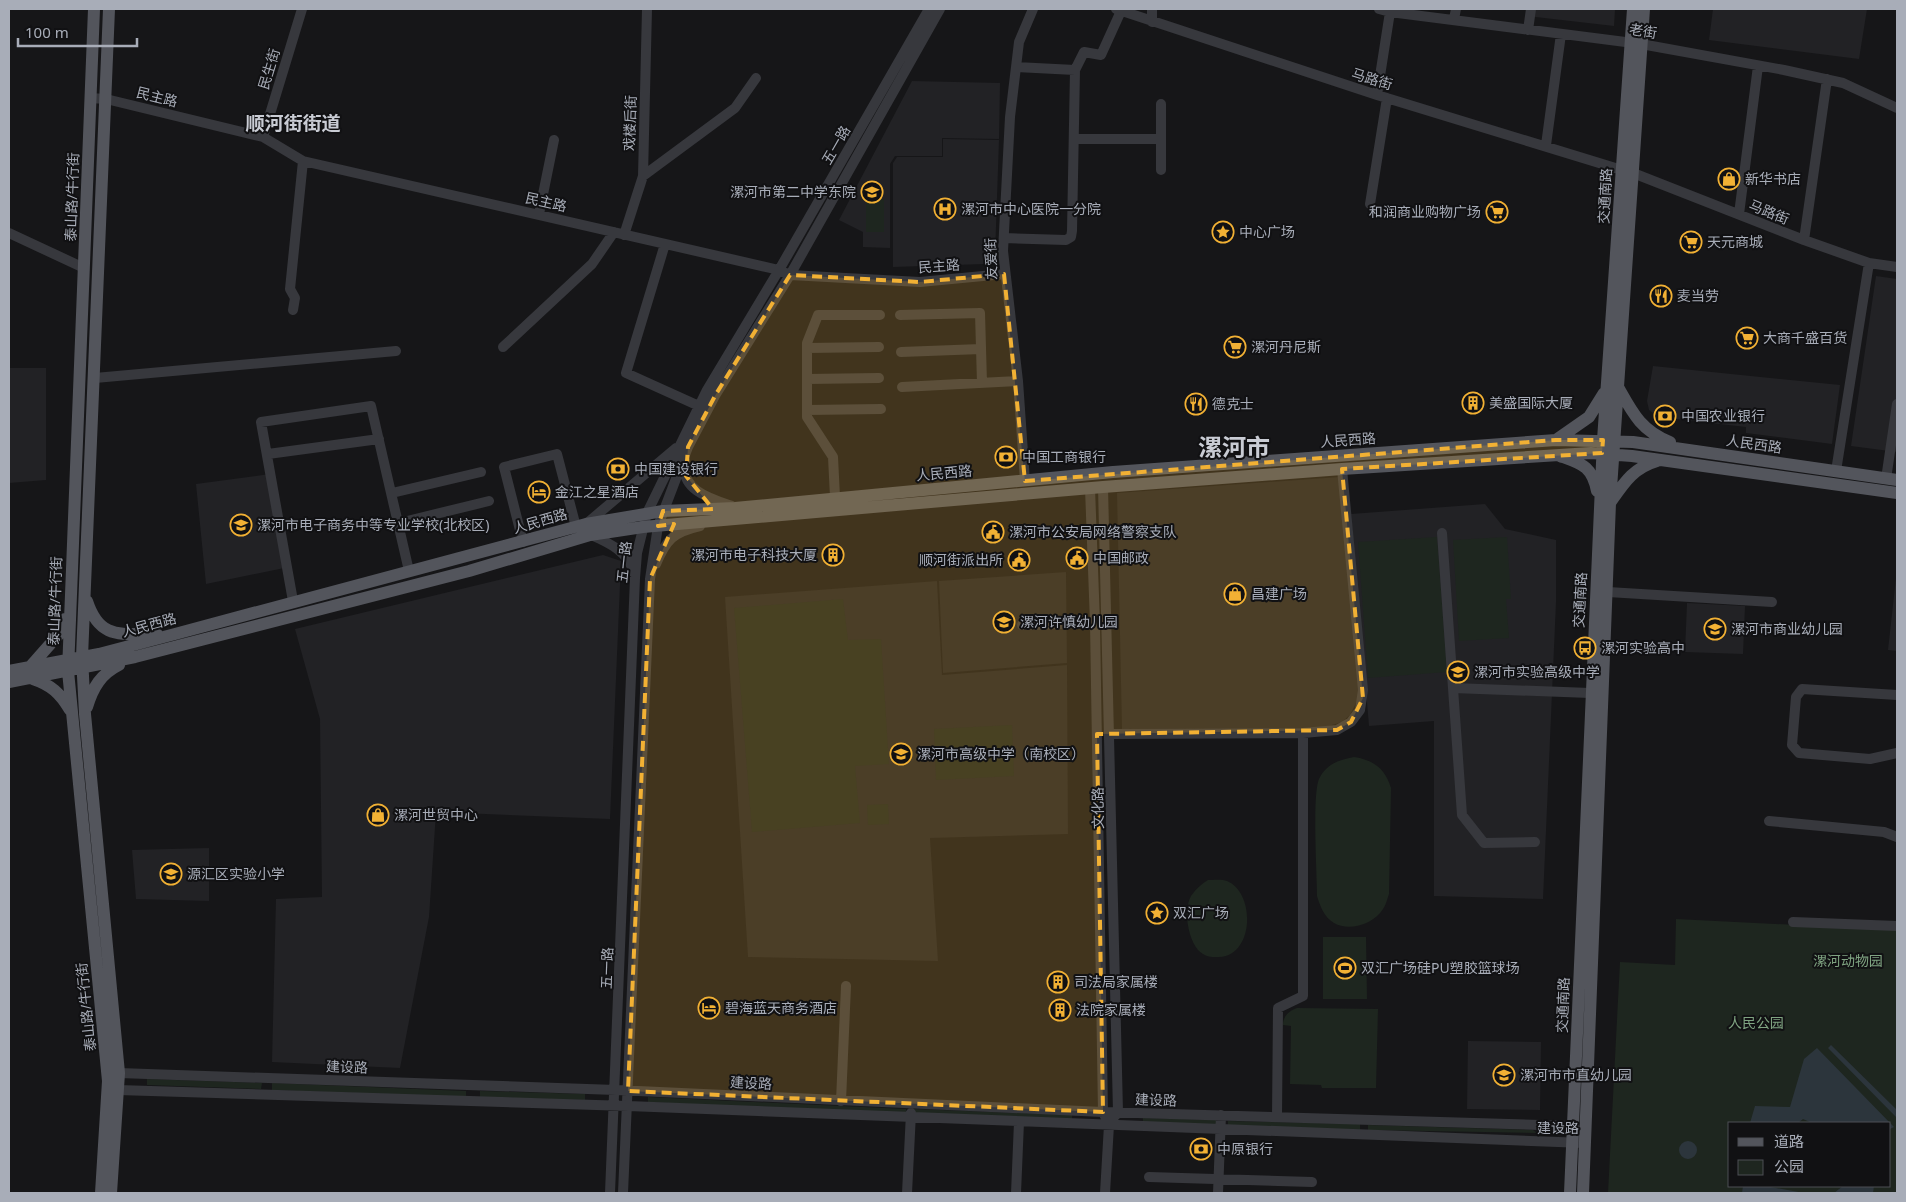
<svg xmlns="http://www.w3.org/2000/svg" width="1906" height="1202" font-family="'Noto Sans','Noto Sans SC',sans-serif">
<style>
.built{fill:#222225}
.green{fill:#1e261f;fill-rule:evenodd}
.water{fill:#2c353c}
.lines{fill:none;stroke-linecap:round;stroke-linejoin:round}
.minor{stroke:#37383d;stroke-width:10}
.major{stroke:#53555c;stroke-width:12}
.marked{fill:#f2b134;fill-opacity:0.2;stroke:#f2b134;stroke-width:4;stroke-dasharray:10 6;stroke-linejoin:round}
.labels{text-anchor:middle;stroke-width:4;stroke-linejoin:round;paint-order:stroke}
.street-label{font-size:14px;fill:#a8adb8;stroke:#111113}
.poi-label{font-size:14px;fill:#a8adb8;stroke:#111113;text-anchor:start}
.park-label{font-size:14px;fill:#7fa381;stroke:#111113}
.district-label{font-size:19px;font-weight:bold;fill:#c9ccd4;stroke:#111113}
.town-label{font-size:24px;font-weight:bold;fill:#c9ccd4;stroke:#111113}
</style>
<rect width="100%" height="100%" fill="#161618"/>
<path class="built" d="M1527,9H1615L1614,26L1527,16Z
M1713,9H1867L1859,59L1709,40Z
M912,81L1000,83L999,139L942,138V156H895L890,164V248L863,247V232L839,220Z
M943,139L999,140L995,255L984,264L893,267V163L897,157H943Z
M1876,276L1897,279V452L1851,446Z
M1653,366L1840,385L1832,444L1746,433V427L1658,417L1649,410L1647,401Z
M9,368H46V480L9,483Z
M270,474L289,567L206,584L196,484Z
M1339,477L1360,695L1350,715L1342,722L1322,728L1122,729L1117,493Z
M1485,504L1505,529L1556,540V602L1543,899L1434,896V721L1369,726L1351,514Z
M603,555L621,561L610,819L436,812L429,917L400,1068L272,1062L276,899L322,897L320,719L295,629Z
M1897,569V651L1888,650Z
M1066,572L1067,663L943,673L939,581Z
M937,581L942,675L1067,665L1068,834L930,838L938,961L748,957L725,597Z
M1687,603L1745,606L1743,654L1685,652Z
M209,848V901L136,899L132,850Z
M1468,1041L1541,1042L1540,1110L1467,1109Z"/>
<path class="green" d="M866,198L884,199V232H866Z
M1437,537L1447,672L1368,678L1358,542Z
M1507,537L1511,599H1506L1509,638L1459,641L1453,540Z
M843,599L848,640L881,639L889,764L855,766L860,823L752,832L734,608Z
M1012,725L1014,776L936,780L934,729Z
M1354,757C1373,760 1385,768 1391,788L1389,894C1387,899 1386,905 1383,909C1374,924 1349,932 1334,923C1324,917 1320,906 1317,896C1317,874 1312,795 1319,779C1326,764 1339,760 1354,757Z
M888,804L889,824L868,825L867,805Z
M1208,880C1213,880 1222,879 1227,881C1256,893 1254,956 1219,957C1210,957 1205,957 1198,950C1188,938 1183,910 1191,896C1196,889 1201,884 1208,880Z
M1676,919L1897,930V1193H1608L1620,962L1675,965ZM1730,1123H1890V1186H1730Z
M1323,937H1366L1367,999H1323Z
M1297,1008L1378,1009L1376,1088H1322L1321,1085L1290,1084L1291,1026L1283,1025C1283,1016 1289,1011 1297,1008Z
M147,1079L262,1083L261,1089L147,1085Z
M272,1083L466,1091V1097L272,1090Z
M480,1091L585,1094V1100L480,1097Z
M648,1097L906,1109V1114L648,1102Z
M914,1109L1072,1115V1120L914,1115Z
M1143,1118L1216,1120V1125L1143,1122Z
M1228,1121L1360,1124V1130L1228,1126Z
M1368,1125L1533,1130L1537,1133L1368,1130Z"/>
<path class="water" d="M1831,1045L1897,1110V1118L1828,1048Z
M1817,1048L1894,1127L1890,1129V1123H1812L1803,1119L1798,1123H1750L1755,1106L1790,1107L1804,1059Z
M1679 1150a9 9 0 1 1 18 0a9 9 0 1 1-18 0Z
M1743,1186H1765L1804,1193H1742Z
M1843,1186H1874L1873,1193H1834Z"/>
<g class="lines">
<path class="minor" d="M1116,9L1377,95L1622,170
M1152,9V22
M1379,9L1390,12L1641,44L1784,70L1843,83L1897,108
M1454,19L1456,9
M1528,30L1531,9
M1075,70L1084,52L1101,55L1121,11
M1377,95L1390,12
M90,98L106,99L263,137L303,161L779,270L790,275L920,282L1004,274
M263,137L302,9
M1074,139H1161
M1546,145L1561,34
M1161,170V104
M1633,173L1804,240L1869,263L1897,267
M643,176L735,108L756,78
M1370,204L1387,98
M539,214L554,140
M1739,214L1758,66
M9,233L84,268
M624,235L643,176L647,9
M1004,238L1066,240L1071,237L1072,231L1075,70L1016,67
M1804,240L1827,79
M665,244L626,373L699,406
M293,310L295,298L290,289L303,161
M900,315L980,313L982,383
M503,347L592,264L614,232
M807,348L879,347
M901,352L981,349
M95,378L396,351
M807,379L879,378
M902,387L1018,381
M807,410L881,409
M268,454L379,439
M685,461C679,490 711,499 732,506
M1836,471L1869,263
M1886,479L1897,404
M1025,481L1018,381L1003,251L1010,117L1019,42L1033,9
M1103,487L1118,1112L1115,1116
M1090,488L1095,623L1103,1112L1109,1125L1105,1193
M392,493L481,472
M835,497L833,457L807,417V343L818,315H880
M399,523L489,501
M586,524L676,448
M1442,533L1462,815L1484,843L1535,842
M591,535C610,543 628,552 634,573
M523,542L504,467L557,454L576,527
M656,564C666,540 673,532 700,526
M1608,592L1772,602
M293,601L261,422L371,406L409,571
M1022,625L1095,623
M1453,688L1590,693
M1897,695L1802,689L1796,697L1792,745L1799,753L1870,759L1897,753
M1110,734L1303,733L1337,730L1351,722L1360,710L1363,690L1342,469
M1769,821L1884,832L1897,837
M1793,922L1897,926
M119,1073L616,1090L1103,1112L1573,1126L1585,1143L628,1106L118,1090L108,1081Z
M841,1101L846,986
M1277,1117L1278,1008L1303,996V733
M1149,1177L1312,1182
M610,1193L635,578L637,553L647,513L707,390L779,270L929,9
M623,1193L650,579L658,526L688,447L716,394L790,275L940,9
M907,1193L911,1113
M1016,1193L1019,1122
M1218,1193L1221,1115"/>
<path class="major" d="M94,9L68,671L108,1081L101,1193
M109,9L82,657L85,714L119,1073L111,1193
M1618,387C1632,412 1641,431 1670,442
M1556,440L1589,417L1604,393
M1560,456C1582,464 1592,466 1597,491
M1610,503C1624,483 1633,468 1657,461
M87,601C100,641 122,633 157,634
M30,667L60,633L65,619
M9,671L99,654L175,634L586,524L663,511L735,508L1113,472L1556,440L1633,442L1897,480
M33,679C51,685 60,693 70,710
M9,682L135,657L469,571L590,535L643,527L1103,487L1342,469L1591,453L1632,456L1897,493
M87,707C93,687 101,674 119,665
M1570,1193L1603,440L1633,9
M1583,1193L1610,503L1644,9"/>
</g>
<path class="marked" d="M1004,274L1025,481L1556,440H1603L1602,453L1342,469L1363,698L1351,722L1337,730L1097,734L1103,1112L628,1091L650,579L674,524L658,526L663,511L713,509L686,476L688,447L716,394L790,275L920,282Z"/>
<defs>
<g id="shop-ring" transform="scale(1.125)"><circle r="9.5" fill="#111113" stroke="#f2b134" stroke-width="1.5"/><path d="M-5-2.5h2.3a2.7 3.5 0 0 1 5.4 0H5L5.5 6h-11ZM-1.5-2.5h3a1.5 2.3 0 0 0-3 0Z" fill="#f2b134"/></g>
<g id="school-ring" transform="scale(1.125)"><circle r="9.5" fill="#111113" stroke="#f2b134" stroke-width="1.5"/><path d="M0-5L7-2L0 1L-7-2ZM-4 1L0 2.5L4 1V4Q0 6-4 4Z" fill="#f2b134"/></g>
<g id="hospital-ring" transform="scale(1.125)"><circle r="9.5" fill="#111113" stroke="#f2b134" stroke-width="1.5"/><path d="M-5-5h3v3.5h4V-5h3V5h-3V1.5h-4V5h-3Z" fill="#f2b134"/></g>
<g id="supermarket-ring" transform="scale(1.125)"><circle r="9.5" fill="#111113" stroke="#f2b134" stroke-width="1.5"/><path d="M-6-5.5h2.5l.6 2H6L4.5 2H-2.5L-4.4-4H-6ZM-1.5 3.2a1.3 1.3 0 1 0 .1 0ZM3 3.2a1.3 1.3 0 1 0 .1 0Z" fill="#f2b134"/></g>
<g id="sight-ring" transform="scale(1.125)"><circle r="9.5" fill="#111113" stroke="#f2b134" stroke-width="1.5"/><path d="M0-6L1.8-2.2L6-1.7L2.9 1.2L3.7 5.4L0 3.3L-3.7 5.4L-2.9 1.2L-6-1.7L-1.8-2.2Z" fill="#f2b134"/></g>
<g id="restaurant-ring" transform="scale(1.125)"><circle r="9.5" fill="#111113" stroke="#f2b134" stroke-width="1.5"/><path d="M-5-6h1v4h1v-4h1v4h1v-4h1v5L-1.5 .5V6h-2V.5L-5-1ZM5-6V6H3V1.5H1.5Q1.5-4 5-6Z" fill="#f2b134"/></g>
<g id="building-ring" transform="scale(1.125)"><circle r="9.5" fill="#111113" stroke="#f2b134" stroke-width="1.5"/><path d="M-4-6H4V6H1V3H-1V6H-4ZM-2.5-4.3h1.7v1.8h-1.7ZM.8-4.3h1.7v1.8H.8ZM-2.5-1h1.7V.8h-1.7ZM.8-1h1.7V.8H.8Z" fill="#f2b134"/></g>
<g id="bank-ring" transform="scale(1.125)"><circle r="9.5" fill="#111113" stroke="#f2b134" stroke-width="1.5"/><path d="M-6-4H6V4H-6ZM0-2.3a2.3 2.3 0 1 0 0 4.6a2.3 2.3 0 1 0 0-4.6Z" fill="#f2b134"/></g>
<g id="hotel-ring" transform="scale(1.125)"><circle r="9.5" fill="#111113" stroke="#f2b134" stroke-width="1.5"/><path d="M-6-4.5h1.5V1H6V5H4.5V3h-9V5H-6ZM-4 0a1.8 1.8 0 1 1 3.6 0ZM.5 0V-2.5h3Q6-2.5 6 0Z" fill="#f2b134"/></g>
<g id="civic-ring" transform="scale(1.125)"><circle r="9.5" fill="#111113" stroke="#f2b134" stroke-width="1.5"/><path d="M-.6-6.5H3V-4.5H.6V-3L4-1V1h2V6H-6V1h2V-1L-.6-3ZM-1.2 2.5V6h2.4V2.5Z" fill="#f2b134"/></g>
<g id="bus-ring" transform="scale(1.125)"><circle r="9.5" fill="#111113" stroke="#f2b134" stroke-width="1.5"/><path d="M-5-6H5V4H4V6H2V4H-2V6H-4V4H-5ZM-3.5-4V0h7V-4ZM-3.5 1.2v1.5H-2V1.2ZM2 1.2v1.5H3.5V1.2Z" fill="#f2b134"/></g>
<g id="stadium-ring" transform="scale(1.125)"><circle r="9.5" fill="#111113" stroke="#f2b134" stroke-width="1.5"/><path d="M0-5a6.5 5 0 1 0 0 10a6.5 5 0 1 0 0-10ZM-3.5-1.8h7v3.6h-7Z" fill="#f2b134"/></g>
</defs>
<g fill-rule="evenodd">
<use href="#shop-ring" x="1729" y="179"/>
<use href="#school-ring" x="872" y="192"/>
<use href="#hospital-ring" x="945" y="209"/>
<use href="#supermarket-ring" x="1497" y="212"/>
<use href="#sight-ring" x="1223" y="232"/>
<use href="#supermarket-ring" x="1691" y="242"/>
<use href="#restaurant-ring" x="1661" y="296"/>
<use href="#supermarket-ring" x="1747" y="338"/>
<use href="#supermarket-ring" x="1235" y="347"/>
<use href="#building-ring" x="1473" y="403"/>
<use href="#restaurant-ring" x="1196" y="404"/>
<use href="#bank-ring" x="1665" y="416"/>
<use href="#bank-ring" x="1006" y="457"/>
<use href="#bank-ring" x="618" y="469"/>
<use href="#hotel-ring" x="539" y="492"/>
<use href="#school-ring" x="241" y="525"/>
<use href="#civic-ring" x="993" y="532"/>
<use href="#building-ring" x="833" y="555"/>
<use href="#civic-ring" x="1077" y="558"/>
<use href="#civic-ring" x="1019" y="560"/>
<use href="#shop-ring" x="1235" y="594"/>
<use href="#school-ring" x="1004" y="622"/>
<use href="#school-ring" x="1715" y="629"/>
<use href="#bus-ring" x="1585" y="648"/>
<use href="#school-ring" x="1458" y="672"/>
<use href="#school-ring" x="901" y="754"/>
<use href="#shop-ring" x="378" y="815"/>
<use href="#school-ring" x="171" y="874"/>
<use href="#sight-ring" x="1157" y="913"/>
<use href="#stadium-ring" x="1345" y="968"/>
<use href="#building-ring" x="1058" y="982"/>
<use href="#hotel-ring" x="709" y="1008"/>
<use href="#building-ring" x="1060" y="1010"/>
<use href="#school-ring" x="1504" y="1075"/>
<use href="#bank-ring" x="1201" y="1149"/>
</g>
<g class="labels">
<g class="street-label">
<text transform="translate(1643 31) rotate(9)" y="5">老街</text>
<text transform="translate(269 69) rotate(-73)" y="5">民生街</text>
<text transform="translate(1372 79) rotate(17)" y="5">马路街</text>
<text transform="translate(157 97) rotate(14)" y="5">民主路</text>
<text transform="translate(630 123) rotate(-88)" y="5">戏楼后街</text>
<text transform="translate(836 145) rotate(-60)" y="5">五一路</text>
<text transform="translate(1605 196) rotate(-87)" y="5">交通南路</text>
<text transform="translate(72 197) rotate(-88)" y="5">泰山路/牛行街</text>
<text transform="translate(546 202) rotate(13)" y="5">民主路</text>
<text transform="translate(1769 212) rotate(22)" y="5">马路街</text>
<text transform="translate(991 259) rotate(-92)" y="5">友爱街</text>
<text transform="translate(939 266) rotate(-4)" y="5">民主路</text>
<text transform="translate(1348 440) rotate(-4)" y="5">人民西路</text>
<text transform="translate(1754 444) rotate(8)" y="5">人民西路</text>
<text transform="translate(944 473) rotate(-5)" y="5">人民西路</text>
<text transform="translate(540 521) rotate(-16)" y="5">人民西路</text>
<text transform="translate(624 562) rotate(-84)" y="5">五一路</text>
<text transform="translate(1580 600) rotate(-87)" y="5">交通南路</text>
<text transform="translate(55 601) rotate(-88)" y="5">泰山路/牛行街</text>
<text transform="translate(149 625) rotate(-15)" y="5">人民西路</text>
<text transform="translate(1098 808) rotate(-91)" y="5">文化路</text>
<text transform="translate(607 968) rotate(-88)" y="5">五一路</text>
<text transform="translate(1563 1005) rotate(-88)" y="5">交通南路</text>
<text transform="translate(86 1007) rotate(-96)" y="5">泰山路/牛行街</text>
<text transform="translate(347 1067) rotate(2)" y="5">建设路</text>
<text transform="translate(751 1083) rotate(3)" y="5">建设路</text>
<text transform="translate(1156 1100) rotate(2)" y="5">建设路</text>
<text x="1558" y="1133">建设路</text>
</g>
<g class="poi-label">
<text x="1745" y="184">新华书店</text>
<text x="856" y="197" text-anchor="end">漯河市第二中学东院</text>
<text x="961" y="214">漯河市中心医院一分院</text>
<text x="1481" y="217" text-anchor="end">和润商业购物广场</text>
<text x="1239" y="237">中心广场</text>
<text x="1707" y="247">天元商城</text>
<text x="1677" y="301">麦当劳</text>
<text x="1763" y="343">大商千盛百货</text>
<text x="1251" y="352">漯河丹尼斯</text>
<text x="1489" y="408">美盛国际大厦</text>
<text x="1212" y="409">德克士</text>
<text x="1681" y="421">中国农业银行</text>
<text x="1022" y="462">中国工商银行</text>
<text x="634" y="474">中国建设银行</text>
<text x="555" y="497">金江之星酒店</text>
<text x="257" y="530">漯河市电子商务中等专业学校(北校区)</text>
<text x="1009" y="537">漯河市公安局网络警察支队</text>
<text x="817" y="560" text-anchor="end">漯河市电子科技大厦</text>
<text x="1093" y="563">中国邮政</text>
<text x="1003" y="565" text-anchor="end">顺河街派出所</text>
<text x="1251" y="599">昌建广场</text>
<text x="1020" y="627">漯河许慎幼儿园</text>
<text x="1731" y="634">漯河市商业幼儿园</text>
<text x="1601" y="653">漯河实验高中</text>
<text x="1474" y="677">漯河市实验高级中学</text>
<text x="917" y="759">漯河市高级中学（南校区）</text>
<text x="394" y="820">漯河世贸中心</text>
<text x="187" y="879">源汇区实验小学</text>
<text x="1173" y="918">双汇广场</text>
<text x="1361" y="973">双汇广场硅PU塑胶篮球场</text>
<text x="1074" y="987">司法局家属楼</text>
<text x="725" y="1013">碧海蓝天商务酒店</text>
<text x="1076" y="1015">法院家属楼</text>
<text x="1520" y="1080">漯河市市直幼儿园</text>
<text x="1217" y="1154">中原银行</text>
</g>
<g class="park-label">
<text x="1848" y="966">漯河动物园</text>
<text x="1756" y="1028">人民公园</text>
</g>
<g class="district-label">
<text x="293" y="130">顺河街街道</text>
</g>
<g class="town-label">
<text x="1234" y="456">漯河市</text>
</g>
</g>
<rect width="1906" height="1202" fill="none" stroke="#a8adb8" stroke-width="20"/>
<rect x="1728" y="1122" width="162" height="65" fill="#111113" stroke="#4d4f55"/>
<rect x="1738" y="1138" width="25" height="8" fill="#53555c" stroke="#4d4f55"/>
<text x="1774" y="1147" font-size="15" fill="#a8adb8">道路</text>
<rect x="1738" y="1160" width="25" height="15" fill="#1e261f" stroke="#4d4f55"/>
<text x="1774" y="1172" font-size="15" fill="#a8adb8">公园</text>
<path d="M18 38v8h119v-8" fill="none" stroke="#a8adb8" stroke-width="2.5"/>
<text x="25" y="38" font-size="15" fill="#a8adb8" stroke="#111113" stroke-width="4" paint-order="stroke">100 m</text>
</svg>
